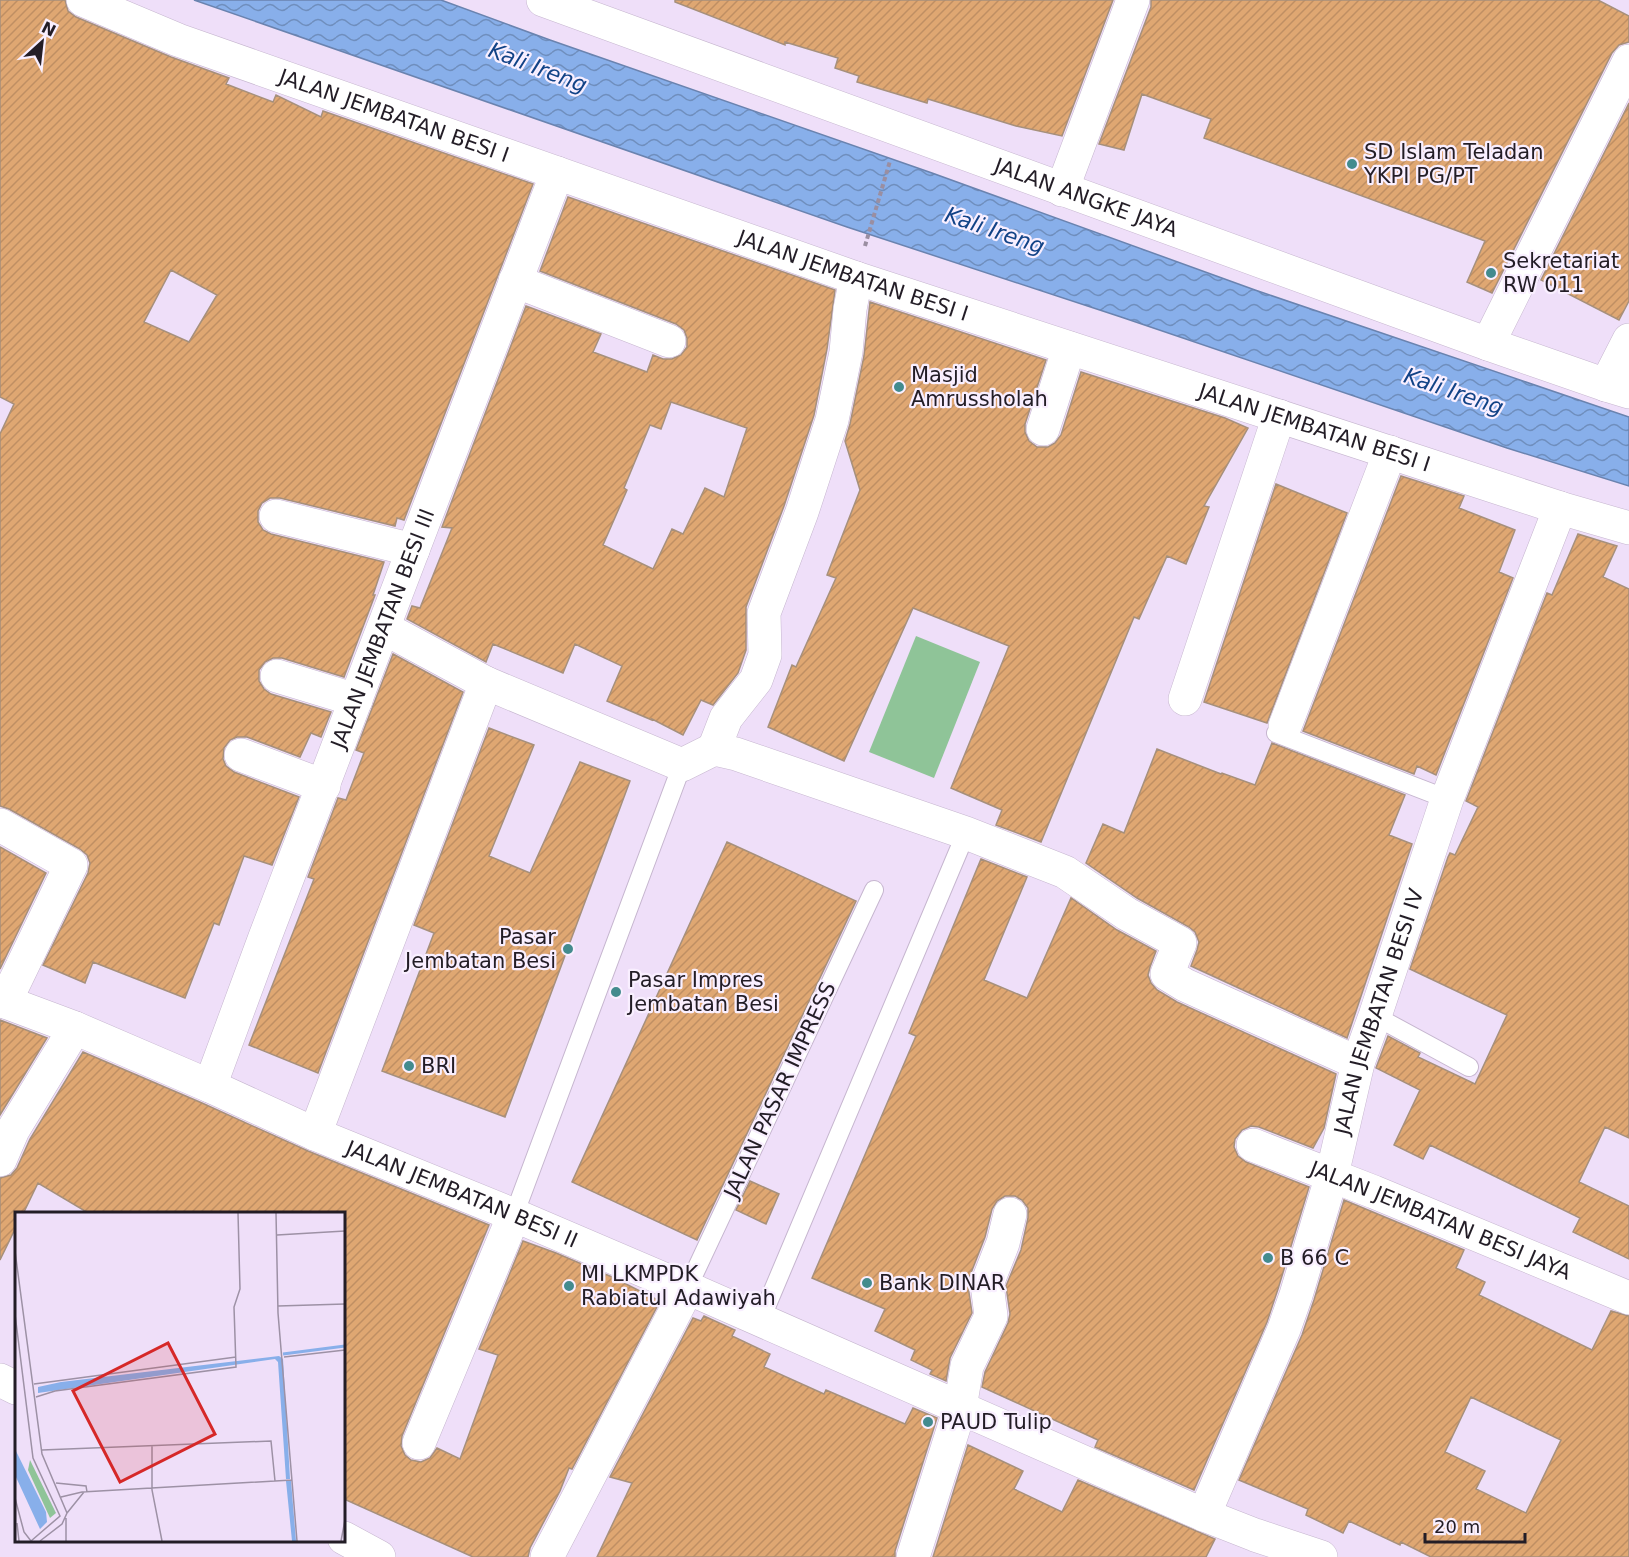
<svg xmlns="http://www.w3.org/2000/svg" width="1629" height="1557" font-family="'DejaVu Sans',sans-serif">
<style>
.park{fill:#8fc498}
.water{fill:url(#water-waves);stroke:#6a83af;stroke-width:1.5}
.building{fill:url(#building-hatch);stroke:#a6907c;stroke-width:1.5;fill-rule:evenodd}
.lines{fill:none;stroke-linecap:round;stroke-linejoin:round}
.lane-casing{stroke:#c6b6cf;stroke-width:20}
.street-casing{stroke:#c6b6cf;stroke-width:34}
.secondary-casing{stroke:#c6b6cf;stroke-width:34}
.path{stroke:#9a8ea1;stroke-width:4;stroke-dasharray:4.5 3;stroke-linecap:butt}
.lane{stroke:#fff;stroke-width:18}
.street{stroke:#fff;stroke-width:33}
.secondary{stroke:#fff;stroke-width:33}
.poi-dot{fill:#438b8e;stroke:#f9efff;stroke-width:2}
.labels{text-anchor:middle;stroke-width:4.5;stroke-linejoin:round;paint-order:stroke}
.street-label{font-size:21px;fill:#231d26;stroke:#f9efff}
.poi-label{font-size:21px;fill:#231d26;stroke:#f9efff;text-anchor:start}
.water-label{font-size:22px;font-style:italic;fill:#114286;stroke:#f9efff}
.inset-river{fill:none;stroke:#88afea;stroke-width:3}
.inset-road{fill:none;stroke:#9d91a5;stroke-width:1.5}
.view{fill:#d62828;fill-opacity:0.15;stroke:#d62828;stroke-width:3}
.inset-edge{fill:none;stroke:#231d26;stroke-width:3}
</style>
<defs>
<pattern id="water-waves" width="16" height="10" patternUnits="userSpaceOnUse" patternTransform="scale(1.5)"><rect width="16" height="10" fill="#88afea"/><path d="M0 5q4-4 8 0t8 0" fill="none" stroke="#6f8ebd"/></pattern>
<pattern id="building-hatch" width="6" height="6" patternUnits="userSpaceOnUse" patternTransform="scale(1.5)"><rect width="6" height="6" fill="#dfa772"/><path d="M-1 1l2-2M0 6l6-6M5 7l2-2" fill="none" stroke="#bf8f63"/></pattern>
</defs>
<rect width="100%" height="100%" fill="#efdff9"/>
<path class="park" d="M916,636L980,662L934,778L869,752Z"/>
<path class="water" d="M194,0H441L550,40L932,173L1255,290L1629,417V486L1507,448L1121,317L847,227Z"/>
<path class="building" d="M0,0H65L68,11L76,17L171,57L229,78L226,84L273,102L276,95L321,117L323,111L533,184L404,520L397,518L395,526L280,498H270L262,503L258,511V522L263,530L271,534L384,562L373,595H375L344,677L282,658H273L265,662L259,670V681L264,689L271,694L331,712L321,737L311,733L300,757L247,737H237L230,740L224,748L223,759L226,766L234,772L299,797L272,865L244,856L219,925L214,923L185,998L93,962L85,983L43,965L88,873L90,863L87,855L80,849L9,809L0,806V434L14,404L0,397ZM171,270L217,295L189,342L144,322Z
M675,0H1113L1062,136L1016,126L928,99L927,103L857,82L859,76L835,68L838,58L785,42V45L675,2Z
M1151,0H1598L1629,16V42L1619,45L1612,53L1492,293L1467,282L1485,241L1204,138L1211,119L1142,94L1124,150L1099,144L1151,7Z
M1629,103V301L1619,320L1541,280Z
M568,197L835,290L827,349L814,415L784,506L746,607V650L738,673L713,705L701,700L683,735L652,719V720L607,701L622,666L575,644L563,673L493,644L486,662L407,619L412,606L420,608L452,528L442,527L526,306L601,334L593,352L647,372L653,355L663,359H672L681,355L687,347V338L684,330L676,324L540,271ZM671,402L747,428L724,497L705,488L683,534L672,529L653,569L603,545L627,490L624,488L650,425L661,429Z
M870,302L1046,360L1025,424V432L1029,441L1037,447H1048L1055,443L1061,435L1081,372L1225,418L1248,428L1204,506L1209,507L1186,564L1167,556L1139,619L1134,617L1041,842L996,825L1002,810L951,788L1009,646L913,608L844,761L768,727L792,665L796,667L836,578L827,575L860,490L845,441L850,424L864,356Z
M1401,476L1464,496L1459,508L1515,530L1499,572L1513,578L1436,775L1417,766L1414,774L1303,731Z
M1276,484L1347,513L1267,723L1204,702Z
M1578,534L1617,546L1603,577L1629,589V1138L1605,1127L1579,1182L1629,1206V1259L1573,1232L1580,1218L1484,1171L1430,1145L1423,1159L1394,1145L1420,1090L1376,1068L1388,1036L1420,1053L1418,1057L1475,1084L1507,1015L1410,969L1448,857L1450,853L1455,855L1478,807L1466,801L1547,593L1552,595Z
M393,654L463,692L318,1073L249,1045L314,879L308,877L338,798L346,800L364,753L356,750Z
M489,728L534,745L489,856L530,873L580,762L630,781L505,1117L382,1071L434,933L414,925Z
M1272,743L1405,795L1389,835L1412,844L1347,1038L1191,966L1197,950L1199,942L1195,932L1189,927L1137,898L1086,863L1103,824L1124,833L1157,749L1221,774L1222,773L1255,785Z
M727,842L856,901L697,1240L572,1182Z
M0,847L46,873L0,969Z
M981,859L1027,877L984,980L1027,998L1071,898L1117,930L1156,951L1150,967L1148,975L1151,983L1157,990L1177,1002L1336,1074L1324,1128L1313,1148L1259,1127L1251,1126L1242,1130L1235,1139L1234,1147L1238,1156L1246,1162L1309,1187L1278,1289L1267,1322L1194,1490L1095,1447L1098,1440L982,1387L985,1372L1008,1323L1010,1314L1006,1286L1021,1250L1028,1218V1208L1022,1200L1015,1196H1005L997,1201L992,1209L985,1237L969,1278L968,1286L972,1313L950,1358L946,1381L930,1374L932,1370L911,1360L915,1350L875,1331L885,1309L812,1278L916,1036L909,1033Z
M0,1020L47,1038L0,1115Z
M83,1052L202,1103L308,1151L489,1225L402,1436L401,1446L405,1455L411,1460L421,1462L430,1458L437,1448L460,1459L498,1355L479,1349L523,1241L556,1253L612,1277L660,1301L572,1469L569,1468L560,1491L530,1548L528,1557H473L344,1499V1214H90L38,1183L23,1214H16V1227L0,1260V1178L11,1175L17,1168L30,1139Z
M750,1181L779,1194L766,1224L736,1210Z
M1344,1200L1464,1250L1456,1268L1485,1282L1479,1295L1592,1350L1611,1311L1629,1316V1557H1431L1401,1542L1400,1545L1349,1521L1343,1533L1306,1515L1308,1509L1239,1480L1302,1335L1314,1300ZM1471,1397L1561,1440L1526,1513L1476,1489L1485,1471L1445,1452Z
M704,1316L735,1330L732,1336L770,1354L764,1367L824,1394L826,1390L905,1424L913,1408L937,1418L895,1551V1557H597L632,1483L610,1477L693,1318L701,1321Z
M968,1445L1023,1471L1014,1489L1062,1512L1078,1480L1215,1539L1206,1557H933Z"/>
<g class="lines">
<g class="lane-casing">
<path id="lane" d="M1276,733L1447,799
M1375,1016L1469,1067
M514,1215L682,765
M687,1289L874,890
M761,1319L966,833"/>
</g>
<g class="street-casing">
<g id="street">
<path d="M1062,190L1133,0"/>
<path d="M856,278L850,309L846,352L832,420L802,512L764,613L765,655L756,680L726,718L714,749L736,754L966,833L1065,872L1127,914L1180,943L1167,974L1185,985L1358,1063"/>
<path d="M515,281L669,341"/>
<path d="M1488,344L1629,61"/>
<path d="M1606,385L1629,340"/>
<path d="M1043,429L1069,348"/>
<path d="M276,516L413,550"/>
<path d="M384,628L486,683L682,765L714,749"/>
<path d="M277,676L356,700"/>
<path d="M1185,699L1279,416"/>
<path d="M1285,726L1390,452"/>
<path d="M241,755L324,786"/>
<path d="M0,825L71,865L5,1002"/>
<path id="s1" d="M210,1086L265,937L557,173"/>
<path d="M315,1134L486,683"/>
<path id="s2" d="M1253,1145L1374,1192L1629,1298"/>
<path d="M0,1160L13,1130L75,1028"/>
<path d="M0,1380L16,1388"/>
<path d="M419,1443L514,1215"/>
<path id="s3" d="M1204,1515L1284,1329L1296,1295L1332,1175L1358,1063L1375,1016L1447,799L1560,508"/>
<path d="M344,1538L379,1557"/>
<path d="M913,1557L960,1408L967,1366L991,1316L987,1284L1003,1243L1010,1214"/>
</g>
</g>
<g class="secondary-casing">
<g id="secondary">
<path id="s4" d="M83,0L178,40L856,278L1560,508L1629,528"/>
<path id="s5" d="M543,0L1488,344L1606,385L1629,392"/>
<path id="s6" d="M0,1000L75,1028L210,1086L315,1134L514,1215L687,1289L699,1293L1204,1515L1255,1535L1321,1557"/>
<path d="M547,1557L687,1289"/>
</g>
</g>
<path class="path" d="M865,246L890,161"/>
<use href="#lane" class="lane"/>
<use href="#street" class="street"/>
<use href="#secondary" class="secondary"/>
</g>
<g class="poi-dot">
<circle cx="1352" cy="164" r="6"/>
<circle cx="1491" cy="273" r="6"/>
<circle cx="899" cy="387" r="6"/>
<circle cx="568" cy="949" r="6"/>
<circle cx="616" cy="992" r="6"/>
<circle cx="409" cy="1066" r="6"/>
<circle cx="1268" cy="1258" r="6"/>
<circle cx="867" cy="1283" r="6"/>
<circle cx="569" cy="1286" r="6"/>
<circle cx="928" cy="1422" r="6"/>
</g>
<g class="labels">
<g class="street-label">
<text dy="7" stroke="none"><textPath href="#s4" startOffset="332">JALAN JEMBATAN BESI I</textPath></text>
<text dy="7" stroke="none"><textPath href="#s5" startOffset="578">JALAN ANGKE JAYA</textPath></text>
<text dy="7" stroke="none"><textPath href="#s4" startOffset="818">JALAN JEMBATAN BESI I</textPath></text>
<text dy="7" stroke="none"><textPath href="#s4" startOffset="1304">JALAN JEMBATAN BESI I</textPath></text>
<text dy="7" stroke="none"><textPath href="#s1" startOffset="489">JALAN JEMBATAN BESI III</textPath></text>
<text dy="7" stroke="none"><textPath href="#s3" startOffset="534">JALAN JEMBATAN BESI IV</textPath></text>
<text transform="translate(780 1090) rotate(-65)" y="7">JALAN PASAR IMPRESS</text>
<text dy="7" stroke="none"><textPath href="#s6" startOffset="501">JALAN JEMBATAN BESI II</textPath></text>
<text dy="7" stroke="none"><textPath href="#s2" startOffset="202">JALAN JEMBATAN BESI JAYA</textPath></text>
</g>
<g class="poi-label">
<text x="1364" y="159">SD Islam Teladan<tspan x="1364" dy="24">YKPI PG/PT</tspan></text>
<text x="1503" y="268">Sekretariat<tspan x="1503" dy="24">RW 011</tspan></text>
<text x="911" y="382">Masjid<tspan x="911" dy="24">Amrussholah</tspan></text>
<text x="556" y="944" text-anchor="end">Pasar<tspan x="556" dy="24">Jembatan Besi</tspan></text>
<text x="628" y="987">Pasar Impres<tspan x="628" dy="24">Jembatan Besi</tspan></text>
<text x="421" y="1073">BRI</text>
<text x="1280" y="1265">B 66 C</text>
<text x="581" y="1281">MI LKMPDK<tspan x="581" dy="24">Rabiatul Adawiyah</tspan></text>
<text x="879" y="1290">Bank DINAR</text>
<text x="940" y="1429">PAUD Tulip</text>
</g>
<g class="water-label">
<text transform="translate(538 67) rotate(21)" y="8">Kali Ireng</text>
<text transform="translate(995 230) rotate(19)" y="8">Kali Ireng</text>
<text transform="translate(1454 391) rotate(19)" y="8">Kali Ireng</text>
</g>
</g>
<g transform="translate(15 1212)">
<rect width="330" height="330" fill="#efdff9"/>
<path d="M15,248L41,301L35,306L13,258Z" fill="#8fc498"/>
<path d="M264,144L268,147L275,267H271L263,150L260,147L23,181V175L46,170ZM0,237L31,300L32,310L25,317L0,263ZM271,269H276L281,329H277Z" fill="#88afea"/>
<path class="inset-river" d="M268,142L330,134"/>
<path class="inset-road" d="M261,1L263,101L282,329M262,23L330,19M0,39L27,242L52,301L47,312L25,329M263,94L330,92M0,102L18,246L45,304L16,329M269,145L330,138M19,172L221,145M21,185L40,179L221,155L219,95L225,77L223,1M137,234V278L147,329M27,238L256,229L260,269M41,271L71,274L72,280M46,285L67,280L277,268M0,286L9,320L16,329M52,301L69,280M51,306V329M2,311L4,329M326,329L330,308"/>
<path class="view" d="M153,131L200,222L105,270L58,179Z"/>
<rect width="330" height="330" class="inset-edge"/>
</g>
<g transform="translate(42 42) rotate(27)" stroke="#f9efff" stroke-width="4.5" paint-order="stroke">
<path d="M0-4.5L10 22L0 15L-10 22Z" fill="#231d26"/>
<text y="-9" font-size="16" font-weight="bold" text-anchor="middle" fill="#231d26">N</text>
</g>
<path d="M1425 1533v9h100v-9" fill="none" stroke="#231d26" stroke-width="3"/>
<text x="1434" y="1533" font-size="18" fill="#231d26" stroke="#f9efff" stroke-width="4.5" paint-order="stroke">20 m</text>
</svg>
